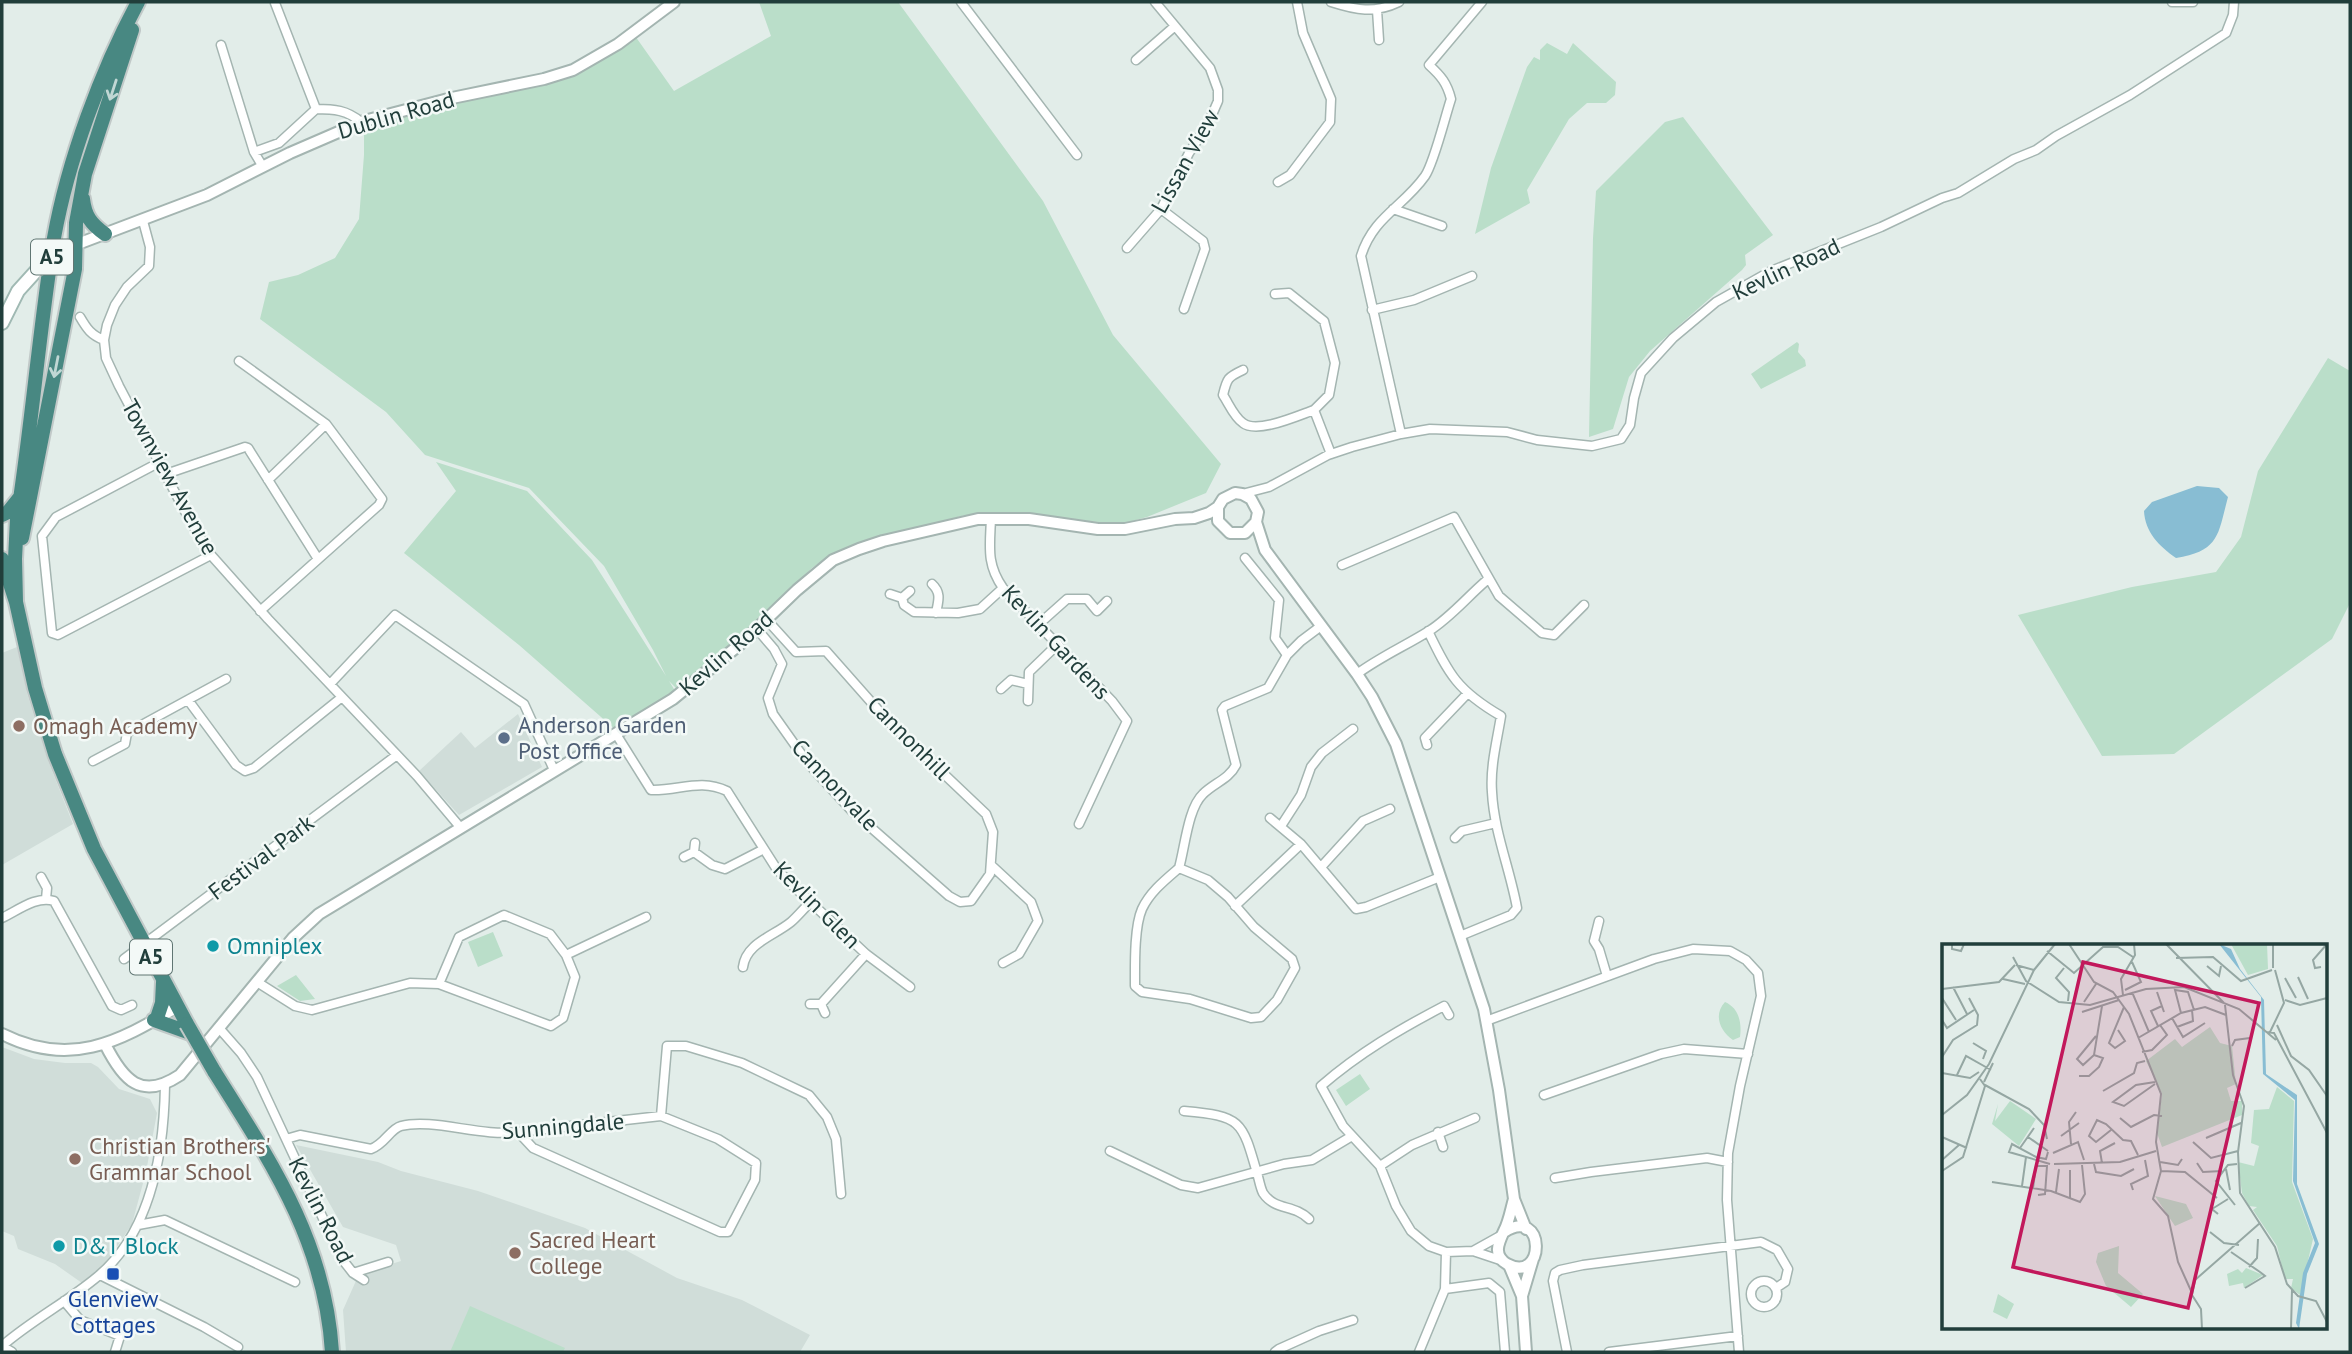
<svg xmlns="http://www.w3.org/2000/svg" width="2352" height="1354" font-family="'PT Sans',sans-serif">
<style>
.built{fill:#d0ddd9}
.green{fill:#badec9}
.water{fill:#88bdd3}
.lines{fill:none;stroke-linecap:round;stroke-linejoin:round}
.minor-casing{stroke:#a4b5b1;stroke-width:11}
.tertiary-casing{stroke:#a4b5b1;stroke-width:14}
.secondary-casing{stroke:#a0b9b3;stroke-width:16}
.trunk-casing{stroke:#c1c9c8;stroke-width:18}
.minor{stroke:#fff;stroke-width:8}
.tertiary{stroke:#fff;stroke-width:10}
.secondary{stroke:#fff;stroke-width:12}
.trunk{stroke:#488882;stroke-width:14}
.secondary-bridge-casing{stroke:#a0b9b3;stroke-width:16;stroke-linecap:butt}
.trunk-bridge-casing{stroke:#c1c9c8;stroke-width:18;stroke-linecap:butt}
.secondary-bridge{stroke:#fff;stroke-width:12}
.trunk-bridge{stroke:#488882;stroke-width:14}
.oneway{stroke:#c0d7d4}
.education-dot{fill:#8d6e63;stroke:#f3f9f7;stroke-width:2.5}
.service-dot{fill:#5c6f8a;stroke:#f3f9f7;stroke-width:2.5}
.culture-dot{fill:#0f9aa8;stroke:#f3f9f7;stroke-width:2.5}
.transit-dot{fill:#1a4fb4;stroke:#f3f9f7;stroke-width:2.5}
.labels{text-anchor:middle;stroke-width:5;stroke-linejoin:round;paint-order:stroke}
.shield{fill:#f3f9f7;stroke:#607673;stroke-width:2}
.shield-label{font-size:21px;font-weight:bold;fill:#213e3b}
.street-label{font-size:23px;fill:#213e3b;stroke:#f3f9f7}
.service-label{font-size:23px;fill:#4e5e75;stroke:#f3f9f7;text-anchor:start}
.education-label{font-size:23px;fill:#785e54;stroke:#f3f9f7;text-anchor:start}
.culture-label{font-size:23px;fill:#0d838f;stroke:#f3f9f7;text-anchor:start}
.transit-label{font-size:23px;fill:#164399;stroke:#f3f9f7}
.inset-road{fill:none;stroke:#95a7a3;stroke-width:2}
.view{fill:#c2185b;fill-opacity:0.15;stroke:#c2185b;stroke-width:3.5}
.inset-edge{fill:none;stroke:#213e3b;stroke-width:3.5}
</style>
<rect width="100%" height="100%" fill="#e2ede9"/>
<path class="built" d="M17,647L27,693L47,758L73,824L2,865V653Z
M518,714L542,767L459,815L419,771L461,732L475,748Z
M2,1047L34,1059L65,1063H91L98,1067L119,1089L150,1099L157,1113L146,1172L132,1224L102,1269L82,1283L55,1264L18,1249L14,1236L2,1231Z
M296,1145L378,1162L401,1171L478,1191L585,1228L677,1278L742,1300L810,1335L800,1352H346L343,1310L359,1274L401,1261L396,1245L343,1227Z"/>
<path class="green" d="M759,2H898L1043,201L1113,335L1221,464L1206,493L1147,517L1125,523L1075,521L1010,513H982L961,516L833,553L812,568L716,660L678,690L669,681L677,694L617,731L519,645L404,553L456,491L436,462L527,491L592,560L666,676L653,650L604,566L529,488L425,455L386,412L260,319L269,282L298,275L335,258L359,219L364,155V121L544,79L633,33L674,91L771,36Z
M1547,43L1567,54L1573,43L1616,82L1615,95L1606,103H1587L1569,119L1527,190L1530,203L1475,234L1491,168L1527,67L1534,57L1540,60V50Z
M1683,117L1773,235L1745,255L1746,265L1742,270L1650,351L1629,377L1613,429L1589,437L1593,238L1596,191L1665,122Z
M1797,342L1799,344L1798,352L1805,360L1806,366L1761,389L1751,374Z
M2328,358L2350,371V603L2332,639L2174,754L2102,756L2018,615L2132,587L2216,572L2241,537L2258,471Z
M493,932L503,956L478,967L468,942Z
M296,975L315,999L300,1001L277,986Z
M1725,1002C1739,1008 1742,1023 1740,1037L1733,1040C1720,1031 1713,1015 1725,1002Z
M1360,1074L1370,1089L1346,1106L1336,1090Z
M470,1306L565,1348L563,1352H450Z"/>
<path class="water" d="M2197,486L2219,488L2228,497C2218,534 2220,551 2176,558C2159,546 2145,532 2144,511L2152,502Z"/>
<g class="lines">
<g class="minor-casing">
<path id="minor" d="M961,2L1077,155
M1331,2C1356,10 1374,14 1399,2
M2172,2H2193
M275,3L316,109C334,109 347,110 361,122
M1377,10L1379,40
M221,45L254,152L263,167
M1136,60L1175,26
M254,152L279,143L316,109
M1278,182L1290,175L1330,122L1331,99L1303,33L1297,2
M1161,209L1203,241L1205,249L1184,309
M1393,209L1442,226
M143,221L150,247L149,266L127,287L115,305L107,325L104,340L106,358L119,386L189,519L211,555L268,619L417,776L460,827
M1127,248L1161,209L1189,153L1208,124L1218,101V90L1210,68L1155,2
M1275,294L1289,293L1324,321L1335,363L1329,395L1314,410L1331,454
M1372,310L1414,300L1472,276
M80,317C87,329 91,335 104,340
M239,361L326,424L382,499L379,505L260,611
M1243,370C1228,377 1227,378 1223,395C1229,404 1234,417 1243,423C1257,434 1297,416 1314,410
M1401,434L1361,256C1373,217 1403,207 1425,176C1434,163 1445,117 1451,99C1447,83 1441,76 1429,65L1482,2
M160,462L56,517L42,536L52,633L58,635L211,555
M166,474L245,447L248,448L318,559
M268,480L326,424
M1242,494L1269,487L1328,455L1352,447L1401,434L1430,429L1507,432L1537,440L1592,446L1621,439L1630,425L1634,398L1641,373L1673,338L1716,302L1771,271L1881,227L1942,198L1958,193L2014,159L2036,150L2056,136L2130,95L2226,33L2233,15L2234,2
M991,518C990,546 986,564 1003,588L1112,701L1127,721L1079,824
M1245,558L1279,600L1275,638L1287,655
M1342,565L1454,517L1499,596L1542,633L1554,635L1584,605
M932,584C942,593 938,602 936,613
M890,594L902,598L910,591
M902,598L904,605L914,612L958,613L980,609L1003,588
M1039,624L1067,599H1087L1097,611L1107,601
M756,628L774,649L782,664L768,698L773,714L807,762L851,810L949,896L960,902L971,901L990,874L993,832L986,814L887,720L826,651L796,652L766,619
M1428,631C1449,675 1458,691 1501,716C1497,741 1490,767 1492,792C1494,832 1510,869 1517,908L1511,915L1460,936
M1357,674C1380,657 1405,646 1429,631C1451,617 1467,597 1487,580
M330,684L395,615L524,704L554,770
M1001,689L1011,680L1028,684
M188,700L236,765L245,771L254,768L342,697
M1028,701L1029,672L1058,644
M616,734L651,790C679,791 700,778 727,791L776,868L789,882L866,954L910,987
M1427,745L1425,738L1467,694
M93,761L125,744L127,733L226,679
M1270,818L1301,844L1356,909L1366,907L1440,877
M1281,826L1301,795L1311,767L1322,753L1353,729
M1455,838L1462,831L1496,823
M694,852L712,865L725,869L764,849
M684,857L694,852L695,843
M991,865L1031,902L1038,921L1019,954L1003,963
M1322,866L1363,821L1390,809
M1179,868L1208,880L1228,897L1254,927L1292,959L1295,968L1277,1000L1261,1017L1251,1018L1190,999L1142,992L1135,986C1135,966 1134,927 1142,909C1150,892 1165,880 1179,868Z
M1179,868C1185,847 1188,808 1203,794C1214,783 1229,779 1236,765L1222,710L1225,706L1268,688L1287,655L1301,641L1321,626
M41,877L47,888L46,899
M1235,906L1301,844
M2,918C17,911 37,895 54,901L112,1006L121,1010L132,1005
M1599,921L1594,941L1599,949L1607,976
M566,955L646,917
M124,959L397,755
M743,967C746,943 774,936 791,922C798,916 804,908 811,902
M257,982L295,1006L312,1010L410,983L439,984L551,1026L563,1018L575,977L566,955L550,934L504,915L459,937L439,984
M810,1004H821L825,1013
M821,1004L866,954
M1449,1015L1444,1006C1400,1029 1359,1053 1321,1086L1343,1126L1380,1166L1396,1206L1411,1231L1429,1246L1446,1252L1473,1251L1503,1261
M1486,1021L1654,959L1693,949L1730,951L1746,960L1758,973L1761,996L1740,1086L1728,1153L1727,1200L1739,1352
M219,1028L241,1053L257,1077L342,1259L353,1273L364,1280
M1544,1095L1661,1054L1684,1049L1748,1054
M1184,1111C1241,1116 1242,1120 1257,1173C1259,1179 1260,1187 1263,1193C1275,1211 1294,1204 1309,1219
M661,1116L667,1046H686L742,1063L809,1095L827,1117L836,1139L841,1194
M1438,1132L1443,1147
M286,1139L300,1135L371,1149C385,1144 390,1129 401,1126C433,1118 481,1137 518,1132L661,1116L718,1139L756,1163L755,1180L728,1232H720L533,1148L518,1132
M1110,1151L1181,1185L1198,1188L1284,1164L1312,1160L1352,1136
M1380,1166L1412,1145L1475,1118
M1555,1178L1591,1172L1707,1158L1728,1162
M138,1225L165,1220L295,1282
M1473,1251L1500,1236
M353,1273L388,1262
M100,1275L204,1327L238,1347
M1751 1294a13 13 0 1 1 26 0a13 13 0 1 1-26 0Z
M1445,1289L1489,1283L1500,1292L1505,1352
M64,1301L80,1320L120,1336L115,1352
M2,1346C32,1320 67,1302 97,1277C152,1232 164,1151 165,1085
M2,1346L12,1352
M1275,1352L1279,1349L1319,1331L1353,1320
M1419,1352L1445,1289L1446,1252
M1567,1352L1553,1281L1555,1273L1560,1270L1583,1265L1761,1242L1777,1250L1788,1269L1785,1282L1776,1288
M1609,1352L1738,1336"/>
</g>
<g class="tertiary-casing">
<path id="tertiary" d="M75,245L207,195L290,153L364,121L452,98L544,79L573,70L618,44L674,2
M1256,522L1245,533H1230L1218,521V507L1223,499L1235,493L1242,494L1251,499L1258,512L1256,522L1265,550L1357,674L1372,697L1396,744L1484,1009L1499,1090L1514,1199L1526,1229
M2,1034C69,1068 117,1043 177,1007
M105,1044C123,1080 141,1101 180,1075L293,938L319,914L673,699L744,641L797,590L833,560L859,549L883,541L978,519H1029L1098,529H1125L1175,519L1194,518L1209,513L1218,507
M1504,1232C1546,1205 1546,1285 1507,1264C1492,1255 1499,1242 1504,1231C1509,1222 1511,1209 1514,1199
M1509,1265L1522,1296L1526,1352
M1522,1296L1533,1259"/>
</g>
<g class="secondary-casing">
<path id="secondary" d="M2,323L18,291L37,270"/>
</g>
<g class="trunk-casing">
<path id="trunk" d="M83,199C85,216 91,224 105,234
M2,515L8,512L20,497
M22,538L75,269L76,223L85,174L132,30
M2,559L16,602L35,688L55,754L94,849L187,1024
M16,602L15,559L17,519C32,425 39,331 54,238C68,160 101,71 138,2
M157,1018L162,1003L163,982
M154,1020L193,1034
M214,1071C271,1162 325,1241 332,1352"/>
</g>
<use href="#minor" class="minor"/>
<use href="#tertiary" class="tertiary"/>
<use href="#secondary" class="secondary"/>
<use href="#trunk" class="trunk"/>
<g class="secondary-bridge-casing">
<path id="secondary-bridge" d="M37,270L66,249"/>
</g>
<g class="trunk-bridge-casing">
<path id="trunk-bridge" d="M187,1024L214,1071"/>
</g>
<use href="#secondary-bridge" class="secondary-bridge"/>
<use href="#trunk-bridge" class="trunk-bridge"/>
</g>
<defs><path id="oneway-shaft" d="M-6 0H5M1.5-3L5.5 0L1.5 3" fill="none" stroke-width="1.6" stroke-linecap="round" stroke-linejoin="round" transform="scale(1.75)"/></defs>
<g class="oneway">
<use href="#oneway-shaft" transform="translate(113 90) rotate(108)"/>
<use href="#oneway-shaft" transform="translate(56 367) rotate(101)"/>
</g>
<g class="education-dot">
<circle cx="19" cy="726" r="7"/>
<circle cx="75" cy="1159" r="7"/>
<circle cx="515" cy="1253" r="7"/>
</g>
<circle class="service-dot" cx="504" cy="738" r="7"/>
<g class="culture-dot">
<circle cx="213" cy="946" r="7"/>
<circle cx="59" cy="1246" r="7"/>
</g>
<rect class="transit-dot" x="106" y="1267" width="14" height="14" rx="3.5"/>
<g class="labels">
<g class="shield">
<rect x="31" y="239.5" width="42" height="35" rx="5"/>
<rect x="130" y="939.5" width="42" height="35" rx="5"/>
</g>
<g class="shield-label">
<text x="52" y="264">A5</text>
<text x="151" y="964">A5</text>
</g>
<g class="street-label">
<text transform="translate(396 115) rotate(-16)" y="8">Dublin Road</text>
<text transform="translate(1185 161) rotate(-61)" y="8">Lissan View</text>
<text transform="translate(1786 269) rotate(-25)" y="8">Kevlin Road</text>
<text transform="translate(170 477) rotate(61)" y="8">Townview Avenue</text>
<text transform="translate(1056 642) rotate(47)" y="8">Kevlin Gardens</text>
<text transform="translate(726 653) rotate(-41)" y="8">Kevlin Road</text>
<text transform="translate(909 738) rotate(45)" y="8">Cannonhill</text>
<text transform="translate(835 785) rotate(47)" y="8">Cannonvale</text>
<text transform="translate(261 857) rotate(-37)" y="8">Festival Park</text>
<text transform="translate(817 905) rotate(45)" y="8">Kevlin Glen</text>
<text transform="translate(563 1126) rotate(-5)" y="8">Sunningdale</text>
<text transform="translate(321 1210) rotate(63)" y="8">Kevlin Road</text>
</g>
<g class="service-label">
<text x="518" y="733">Anderson Garden<tspan x="518" dy="26">Post Office</tspan></text>
</g>
<g class="education-label">
<text x="33" y="734">Omagh Academy</text>
<text x="89" y="1154">Christian Brothers'<tspan x="89" dy="26">Grammar School</tspan></text>
<text x="529" y="1248">Sacred Heart<tspan x="529" dy="26">College</tspan></text>
</g>
<g class="culture-label">
<text x="227" y="954">Omniplex</text>
<text x="73" y="1254">D&amp;T Block</text>
</g>
<g class="transit-label">
<text x="113" y="1307">Glenview<tspan x="113" dy="26">Cottages</tspan></text>
</g>
</g>
<g transform="translate(1942 944)">
<rect width="385" height="385" fill="#e2ede9"/>
<path d="M289,0H325L326,25L306,31ZM268,83L278,99L290,102L294,140L285,144L289,157H300V171L220,203L215,189L220,150L204,117L233,95L240,103ZM335,143L352,157L350,238L371,295L358,351L349,344L351,335H343L335,302L311,266L315,263L307,262L300,249L296,218L312,222L317,202L309,199L312,166L327,165ZM68,157L94,175L77,202L50,180L56,160L53,177ZM213,252L244,260L251,274L233,282ZM177,302L176,329L201,350L189,363L164,342L154,318L156,309ZM304,324L321,331L302,344L301,339L287,342L285,330L296,325L300,329ZM56,350L72,360L65,375L51,368Z" fill="#badec9"/>
<path d="M277,0L289,5L298,25L322,56L324,130L355,151V240L377,300L365,330L357,385L354,379L361,329L373,299L351,237L353,156L321,130L319,53Z" fill="#88bdd3"/>
<path class="inset-road" d="M10,0V5L19,7L22,0M127,0L152,38L171,48L187,70L219,150L214,198L219,227L211,255L226,272L236,318L250,349M224,0L282,59M331,0V24M105,7L132,29L161,3H176L191,13M71,13L84,37L117,58L148,61L204,45L242,43L297,65L334,96M234,14L271,13L299,37L330,26M265,22L277,32L279,22M379,23L373,24L371,16L385,0M122,24L114,34L127,48L126,57M92,26L113,0M356,33L366,55M343,34L354,54M61,35L83,40M11,43L25,70M0,45L57,38L73,21M183,46L199,38L190,18M190,48L207,88M215,48L222,68M181,51L179,35L193,11L192,0M0,54L14,76M343,56L358,61L385,54M142,58L154,40M283,61L291,131L302,162L296,208L298,249L333,303L345,340L356,352L374,357L385,378M140,68L177,56M239,69L233,46L246,48L252,66M230,74L241,93L263,79M0,76L5,84L32,66M335,81L349,112L367,126L385,152M216,82L209,67L220,62M235,83L251,77L250,66M176,86L183,97L173,104L167,99L182,63M324,88L332,89L385,189M328,88L342,59L333,26M154,92L135,115L141,121L152,111L160,62M196,94L239,69L263,63L284,71M31,99L44,107L41,115M290,102L293,96L308,94M200,108L210,106L225,91L218,81M0,113L11,96L35,81L36,71L27,54M0,129L28,134L37,128M15,131L24,112L49,126M137,132H147L157,123L161,114L152,111M42,138L51,119M213,138L194,141L171,158L182,162L213,140M43,141L87,165L102,181L105,195M161,147L192,129L195,119L203,117M0,171L25,151L47,120L92,26L74,21M178,174L189,183L212,171L220,172M169,186L154,198L147,192L155,176L164,180L181,196L189,197L196,211M119,192L137,179M0,193L25,204M86,193L106,207M264,194L299,179M251,198L269,214L296,207M129,200L127,178L134,168M78,204L92,184M106,208L104,215L94,213L70,200L67,208L108,220M111,209L136,198L142,216M0,216L17,201M218,218L236,221L240,215M160,219L158,207L173,199M255,219L261,228L280,227M112,220L178,218L214,207M152,220L154,228L179,232L192,225M284,225L288,246M0,227L21,213L43,142L38,135M219,227L243,228L275,254M50,238L109,247L138,258L143,250L140,221M80,242L84,213M91,244L94,222H105L103,250L96,251M191,246L189,240L206,232L203,216M114,248L117,225M128,254V226M293,261L274,237L286,221L295,220M276,270L270,265L286,255M268,288L282,299L297,301M289,308L318,328M307,323L315,314L316,295M303,344L323,332L318,328M260,385L259,365L250,351L253,336L318,279M349,385L350,346"/>
<path class="view" d="M141,18L317,59L246,364L71,323Z"/>
<rect width="385" height="385" class="inset-edge"/>
</g>
<rect width="2352" height="1354" fill="none" stroke="#213e3b" stroke-width="7"/>
</svg>
